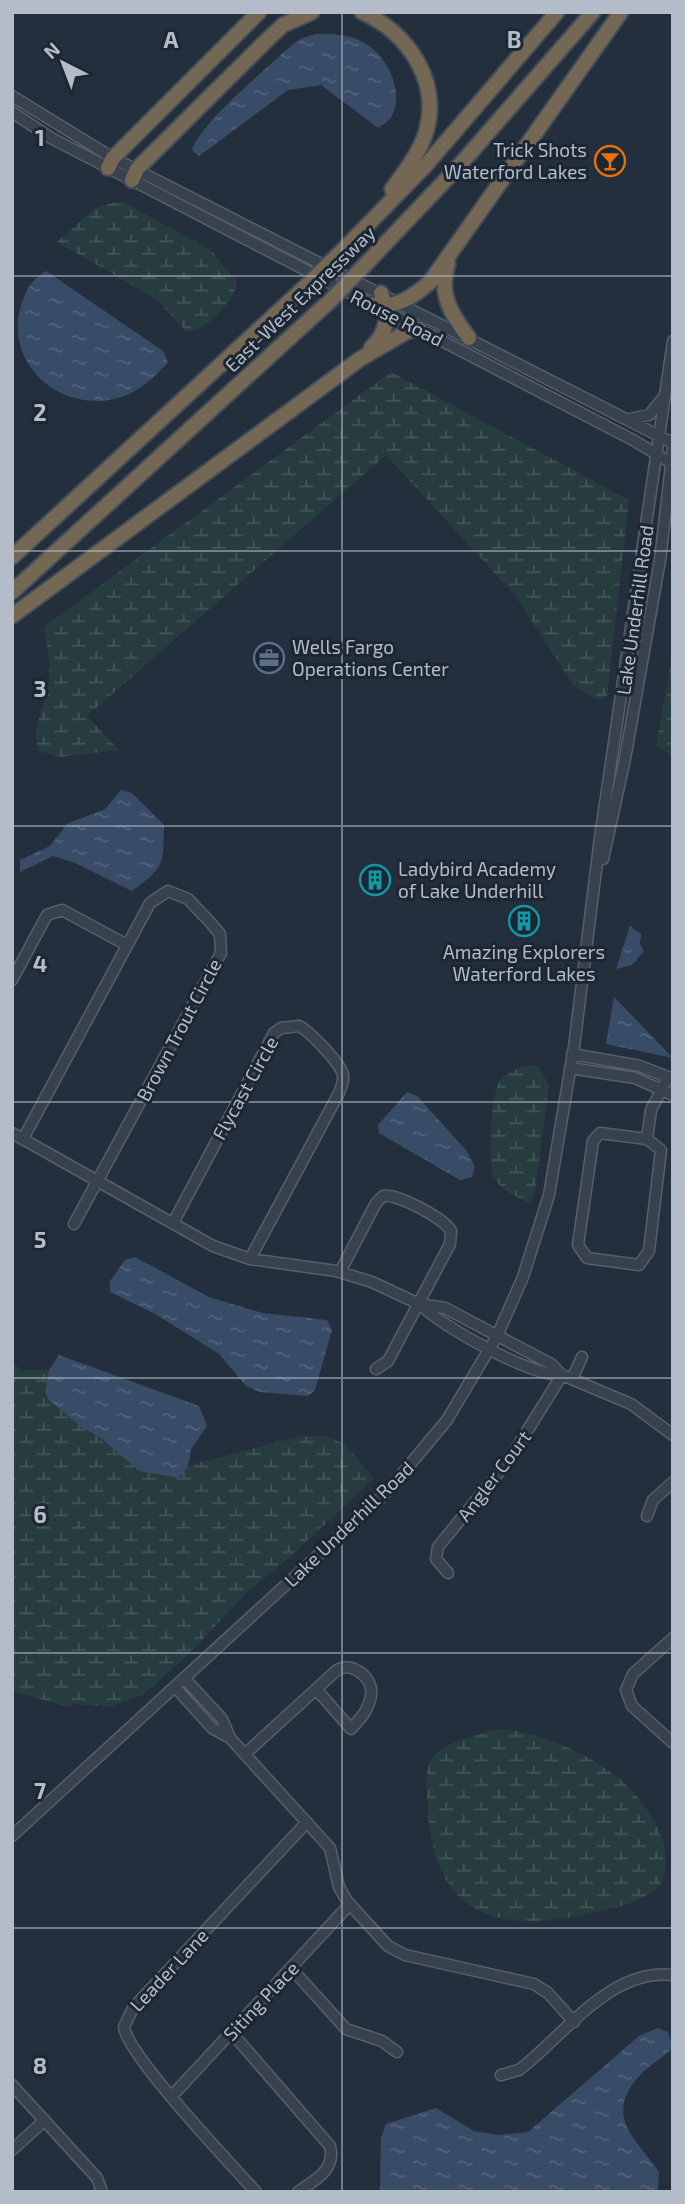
<svg xmlns="http://www.w3.org/2000/svg" width="685" height="2204" font-family="'Exo 2',sans-serif">
<style>
.wetland{fill:url(#wetland-marsh)}
.water{fill:url(#water-ripples)}
.lines{fill:none;stroke-linecap:round;stroke-linejoin:round}
.minor-casing{stroke:#565f6c;stroke-width:13}
.highway-casing{stroke:#434c59;stroke-width:18}
.minor{stroke:#38414e;stroke-width:10}
.highway{stroke:#746855;stroke-width:14}
.highway-bridge-casing{stroke:#434c59;stroke-width:18;stroke-linecap:butt}
.highway-bridge{stroke:#746855;stroke-width:14}
.grid{fill:none;stroke:#b4bcc9;stroke-width:2;stroke-opacity:0.55}
.labels{text-anchor:middle;stroke-width:6;stroke-linejoin:round;paint-order:stroke}
.poi-label{font-size:19px;fill:#b4bcc9;stroke:#1d2633;text-anchor:start}
.street-label{font-size:19px;fill:#b4bcc9;stroke:#1d2633}
.grid-label{font-size:23px;text-anchor:middle;font-weight:bold;fill:#b4bcc9;stroke:#1d2633;stroke-width:6;stroke-linejoin:round;paint-order:stroke}
</style>
<defs>
<pattern id="wetland-marsh" width="20" height="14" patternUnits="userSpaceOnUse" patternTransform="scale(1.75)"><rect width="20" height="14" fill="#263c3f"/><path d="M1 5h8M5 5V1M11 12h8M15 12V8" fill="none" stroke="#435659"/></pattern>
<pattern id="water-ripples" width="26" height="14" patternUnits="userSpaceOnUse" patternTransform="scale(1.75)"><rect width="26" height="14" fill="#394c67"/><path d="M2 4q2-2 4 0t4 0M15 11q2-2 4 0t4 0" fill="none" stroke="#53647b"/></pattern>
</defs>
<rect width="100%" height="100%" fill="#242f3e"/>
<path class="wetland" d="M115,202L125,203L211,250L236,281C238,300 205,331 187,332L156,299L57,242L96,208Z
M391,372L629,500L607,697L597,700L574,686L514,594L386,455L87,716L119,750L61,757L39,751C30,729 44,710 48,687C52,667 47,647 44,627Z
M673,649V757L656,746Z
M531,1065L539,1067L549,1085L535,1191L530,1203C517,1197 501,1191 494,1177C487,1160 491,1101 498,1084C503,1073 520,1067 531,1065Z
M12,1362L21,1370H49L45,1392L48,1399L81,1427L101,1438L139,1471L187,1466L297,1437L326,1436L345,1444L374,1479L282,1564L247,1592L192,1651L143,1695L111,1707L75,1704L68,1707L12,1691Z
M499,1729C538,1731 579,1750 611,1772C640,1792 685,1852 658,1887C646,1900 622,1906 605,1910C509,1934 435,1926 428,1810C427,1794 422,1767 436,1754C453,1739 478,1735 499,1729Z"/>
<path class="water" d="M316,34C336,34 352,34 369,46C394,63 411,112 378,128L321,85L288,90L199,156L192,150C200,124 264,71 286,50L300,39Z
M46,271L163,351L168,363C160,370 153,379 144,385C87,428 0,378 21,305C27,289 31,280 46,271Z
M121,790L132,793L164,825C163,865 165,867 132,891L75,863L53,856L20,872V860L50,846L67,824L105,809Z
M630,926L641,934L640,944L644,951L632,965L616,969Z
M614,997L673,1058L606,1044Z
M407,1092L417,1096L466,1150L475,1167L472,1177L460,1180L379,1133L378,1125Z
M135,1257L209,1297L262,1313L327,1320L332,1330L315,1390L308,1396L260,1392L246,1386L219,1354L157,1315L110,1292V1281L125,1260Z
M59,1355L199,1406L207,1426L191,1449L188,1467L179,1478L139,1471L101,1438L81,1427L48,1399L45,1392L49,1370Z
M658,2028L668,2032L673,2047C665,2057 652,2063 643,2072C601,2115 635,2137 659,2172L658,2192H380L381,2138L386,2124L436,2108L474,2131L499,2135L528,2132L639,2036Z"/>
<g class="lines">
<g class="minor-casing">
<path id="minor" d="M12,96L113,158L673,443
M12,112L51,138L633,440L671,463
M629,419L649,415L664,397
M603,859L625,759L660,560L673,448
M12,980L47,915L62,910L127,945
M572,1054L640,1066L673,1079
M570,1068L635,1078L673,1095
M12,1133L213,1246L250,1259L336,1271L372,1282L419,1304
M600,1133L647,1139L661,1150L649,1251L639,1265L587,1258L578,1245L593,1141Z
M23,1139L150,903L168,891L188,899L209,921L220,934L221,953L74,1224
M647,1139L651,1110L668,1077
M173,1223L274,1033L281,1028L299,1026C309,1031 343,1065 343,1076C344,1081 341,1088 339,1093L250,1259
M340,1272L376,1203L383,1196C397,1193 445,1219 451,1231L450,1244L388,1361L376,1369
M419,1304L445,1308L551,1364L562,1375C527,1375 446,1328 419,1304Z
M572,1379L582,1357
M647,1516L653,1500L673,1482
M448,1573L436,1559L438,1547L509,1460L562,1375L631,1404L673,1435
M673,1638L633,1674L626,1690L632,1706L673,1743
M175,1687L212,1728L230,1738L222,1719L185,1679
M230,1738L330,1848L339,1887L347,1901L388,1946L405,1955L534,1984L548,1993L574,2022
M245,1754L337,1670C352,1661 374,1678 371,1695C369,1710 360,1719 351,1729L316,1689
M12,1836L387,1492L447,1420L497,1336L523,1277L549,1195L574,1047L600,838L673,341
M291,1968L346,2029L382,2041L397,2052
M231,2032L330,2146C336,2170 315,2180 298,2192
M501,2075L519,2070C565,2035 609,1968 673,1975
M12,2085L97,2178L102,2192
M172,2096L350,1904
M12,2150L45,2120
M256,2192C231,2164 128,2056 124,2027L133,2008L307,1822"/>
</g>
<g class="highway-casing">
<path id="highway" d="M362,12C408,33 441,81 426,132C420,152 405,172 392,189
M108,168L113,158L259,12
M132,180L137,169L268,39L283,25L312,12
M343,250L426,165L557,12
M448,263C438,294 451,314 469,338
M364,266L459,166L593,12
M371,305C396,308 412,298 430,282L621,12
M371,348C389,331 389,315 381,293
M12,557L306,286
M12,592L332,299
M12,616L360,359L408,331L419,329"/>
</g>
<use href="#minor" class="minor"/>
<use href="#highway" class="highway"/>
<g class="highway-bridge-casing">
<path id="highway-bridge" d="M306,286L343,250
M332,299L364,266"/>
</g>
<use href="#highway-bridge" class="highway-bridge"/>
</g>
<path class="grid" d="M342,12V2192M12,276H673M12,551H673M12,826H673M12,1102H673M12,1378H673M12,1653H673M12,1928H673"/>
<defs>
<g id="bar-ring" transform="scale(1.575)"><circle r="9.5" fill="#1d2633" stroke="#e8710a" stroke-width="1.5"/><path d="M-6-5H6L.8 .8V4.5H3.5V6h-7V4.5H-.8V.8Z" fill="#e8710a"/></g>
<g id="office-ring" transform="scale(1.575)"><circle r="9.5" fill="#1d2633" stroke="#5c6f8a" stroke-width="1.5"/><path d="M-6-3h4V-5.5h4V-3h4V5H-6ZM-1-4.5V-3h2v-1.5ZM-6 0V1H6V0Z" fill="#5c6f8a"/></g>
<g id="building-ring" transform="scale(1.575)"><circle r="9.5" fill="#1d2633" stroke="#0f9aa8" stroke-width="1.5"/><path d="M-4-6H4V6H1V3H-1V6H-4ZM-2.5-4.3h1.7v1.8h-1.7ZM.8-4.3h1.7v1.8H.8ZM-2.5-1h1.7V.8h-1.7ZM.8-1h1.7V.8H.8Z" fill="#0f9aa8"/></g>
</defs>
<g fill-rule="evenodd">
<use href="#bar-ring" x="610" y="161"/>
<use href="#office-ring" x="269" y="658"/>
<use href="#building-ring" x="375" y="880"/>
<use href="#building-ring" x="524" y="921"/>
</g>
<g class="labels">
<g class="poi-label">
<text x="587" y="157" text-anchor="end">Trick Shots<tspan x="587" dy="22">Waterford Lakes</tspan></text>
<text x="292" y="654">Wells Fargo<tspan x="292" dy="22">Operations Center</tspan></text>
<text x="398" y="876">Ladybird Academy<tspan x="398" dy="22">of Lake Underhill</tspan></text>
<text x="524" y="959" text-anchor="middle">Amazing Explorers<tspan x="524" dy="22">Waterford Lakes</tspan></text>
</g>
<g class="street-label">
<text transform="translate(300 299) rotate(-44)" y="7">East-West Expressway</text>
<text transform="translate(397 318) rotate(27)" y="7">Rouse Road</text>
<text transform="translate(635 610) rotate(-82)" y="7">Lake Underhill Road</text>
<text transform="translate(179 1030) rotate(-62)" y="7">Brown Trout Circle</text>
<text transform="translate(245 1088) rotate(-61)" y="7">Flycast Circle</text>
<text transform="translate(494 1476) rotate(-53)" y="7">Angler Court</text>
<text transform="translate(349 1524) rotate(-44)" y="7">Lake Underhill Road</text>
<text transform="translate(169 1970) rotate(-47)" y="7">Leader Lane</text>
<text transform="translate(261 2001) rotate(-47)" y="7">Siting Place</text>
</g>
</g>
<g class="grid-label">
<text x="171" y="48">A</text>
<text x="514" y="48">B</text>
<text x="40" y="146">1</text>
<text x="40" y="421">2</text>
<text x="40" y="697">3</text>
<text x="40" y="972">4</text>
<text x="40" y="1248">5</text>
<text x="40" y="1523">6</text>
<text x="40" y="1799">7</text>
<text x="40" y="2074">8</text>
</g>
<rect width="685" height="2204" fill="none" stroke="#b4bcc9" stroke-width="28"/>
<g transform="translate(63 63) rotate(318)" stroke="#1d2633" stroke-width="5" paint-order="stroke">
<path d="M0-5L12 26L0 18L-12 26Z" fill="#b4bcc9"/>
<text y="-10" font-size="19" font-weight="bold" text-anchor="middle" fill="#b4bcc9">N</text>
</g>
</svg>
